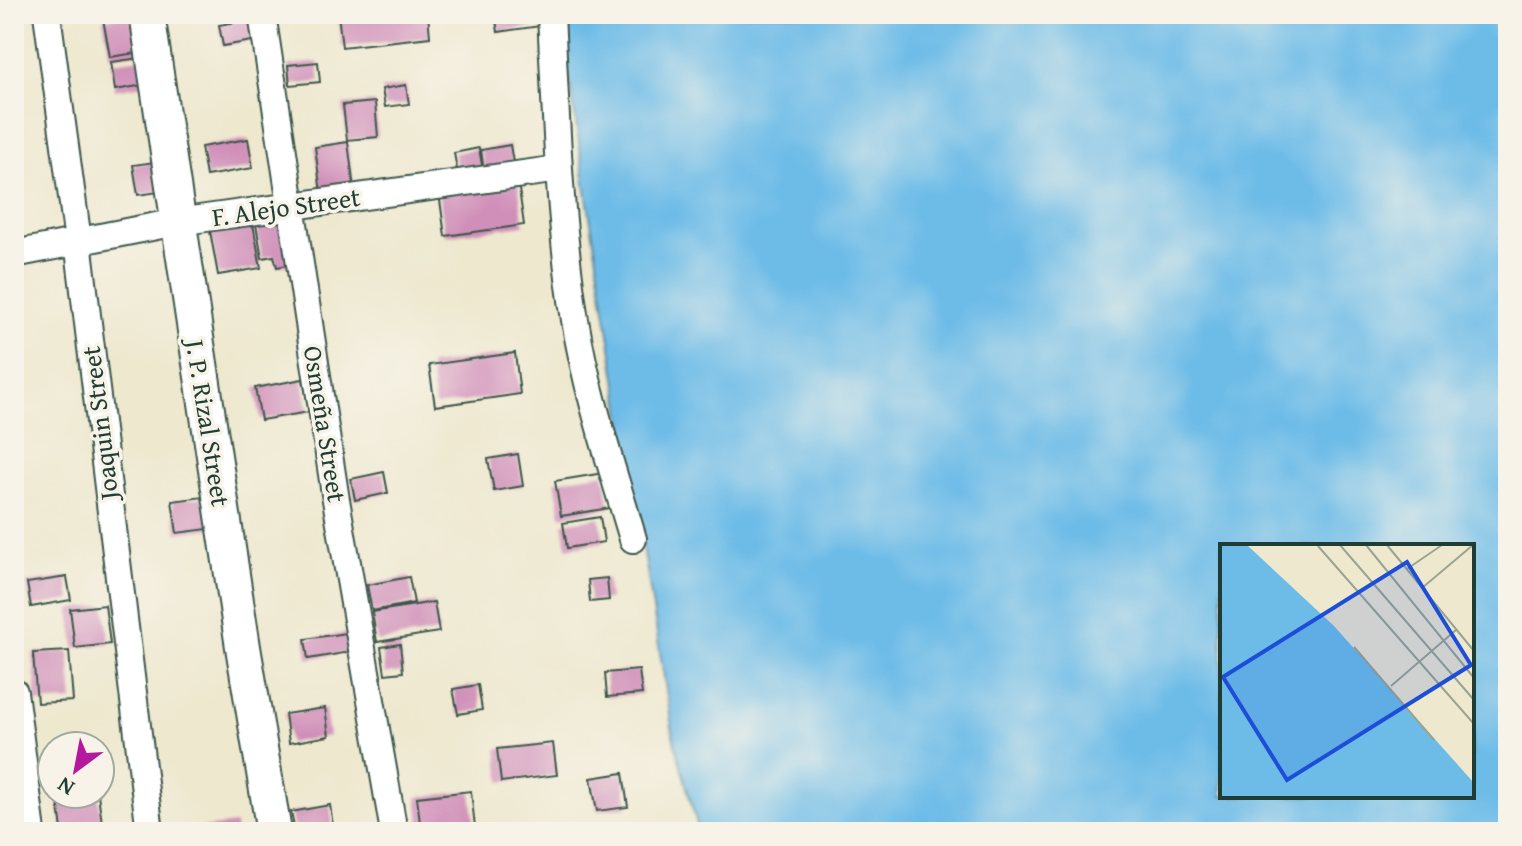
<svg xmlns="http://www.w3.org/2000/svg" width="1522" height="846" font-family="'Gentium Book Plus',serif">
<style>
.water{fill:#6dbce8;stroke:#467c8e;stroke-width:2;fill-rule:evenodd}
.building{fill:#d08fb9}
.lines{fill:none;stroke-linecap:round;stroke-linejoin:round}
.minor-casing{stroke:#3e574b;stroke-width:30}
.major-casing{stroke:#3e574b;stroke-width:38}
.minor{stroke:#fff;stroke-width:26}
.major{stroke:#fff;stroke-width:34}
.labels{text-anchor:middle;stroke-width:7;stroke-linejoin:round;paint-order:stroke}
.street-label{font-size:26px;fill:#1f3d34;stroke:#f7f3e8}
.inset-road{fill:none;stroke:#9ba491;stroke-width:2}
.view{fill:#1d4ed8;fill-opacity:0.15;stroke:#1d4ed8;stroke-width:4}
.inset-edge{fill:none;stroke:#1f3d34;stroke-width:4}
</style>
<rect width="100%" height="100%" fill="#f7f3e8"/>
<filter id="ink" filterUnits="userSpaceOnUse"><feTurbulence type="fractalNoise" baseFrequency=".0125" numOctaves="2"/><feDisplacementMap in="SourceGraphic" scale="16" xChannelSelector="R" yChannelSelector="G"/><feConvolveMatrix kernelMatrix="1 2 1 2 8 2 1 2 1" color-interpolation-filters="sRGB"/></filter>
<filter id="wash" filterUnits="userSpaceOnUse"><feTurbulence type="fractalNoise" baseFrequency=".006" numOctaves="4" result="noise"/><feDisplacementMap in="SourceGraphic" scale="32" xChannelSelector="R" yChannelSelector="G"/><feGaussianBlur stdDeviation="1.8" result="paint"/><feColorMatrix in="noise" values="0 0 0 0 0 0 0 0 0 0 0 0 0 0 0 0 0 1.4 0 .05"/><feComposite in="paint" operator="in"/></filter>
<g filter="url(#wash)">
<rect width="100%" height="100%" fill="#eee8cf"/>
<path class="water" d="M560,14H1508V832H699L674,740L586,191ZM1222,546H1472V796H1222Z"/>
<g id="blocks">
<path class="building" d="M136,14L143,52L110,57L103,19Z
M338,14H428L430,37L342,47Z
M495,14H546L548,25L498,32Z
M254,19L258,40L223,46L219,25Z
M140,58L144,85L115,90L111,62Z
M318,62L320,82L290,85L288,65Z
M406,85L409,104L385,107L382,89Z
M375,102L378,137L347,140L343,105Z
M248,139L253,168L206,176L201,147Z
M348,142L354,189L321,193L315,147Z
M510,145L514,168L484,173L481,150Z
M479,148L483,171L458,176L454,153Z
M162,161L167,191L138,195L133,165Z
M518,182L524,225L445,236L439,193Z
M14,184L20,216L14,217Z
M286,220L293,264L277,267L274,256L262,258L256,224Z
M253,224L261,268L218,275L210,231Z
M515,353L520,394L435,406L429,365Z
M303,379L309,412L261,420L255,388Z
M518,454L523,486L494,491L488,459Z
M384,472L388,493L355,500L351,479Z
M604,473L610,508L561,516L555,481Z
M211,496L216,528L177,533L172,501Z
M600,517L604,542L567,548L563,523Z
M67,577L71,600L31,607L27,583Z
M409,577L414,603L372,611L367,585Z
M607,578L609,600L590,602L588,580Z
M434,602L439,632L377,642L372,612Z
M105,605L110,644L75,648L70,609Z
M353,632L356,651L308,659L305,639Z
M400,644L403,672L385,674L381,647Z
M69,651L73,701L37,703L33,653Z
M639,670L642,694L607,697L605,673Z
M478,685L482,710L458,714L453,689Z
M325,708L329,736L289,743L285,714Z
M553,743L557,775L501,782L497,749Z
M623,773L628,807L597,811L591,778Z
M471,791L475,827L421,832L417,797Z
M57,794H98L102,823L62,829Z
M330,805L334,832H295L291,812Z
M235,824L236,832H185V830Z"/>
</g>
</g>
<g filter="url(#ink)">
<use href="#blocks" fill-opacity="0" stroke="#3e574b" stroke-width="2"/>
<g class="lines">
<g class="minor-casing">
<path id="minor" d="M47,14L78,241L150,832
M262,14L335,494L394,832
M551,14C556,116 559,219 575,320C587,394 612,467 633,539
M14,254L177,222L559,169
M14,692L32,832"/>
</g>
<g class="major-casing">
<path id="major" d="M147,14L243,647L274,832"/>
</g>
<use href="#minor" class="minor"/>
<use href="#major" class="major"/>
</g>
</g>
<g class="labels">
<g class="street-label">
<text transform="translate(286 207) rotate(-8)" y="9">F. Alejo Street</text>
<text transform="translate(100 423) rotate(-97)" y="9">Joaquin Street</text>
<text transform="translate(208 423) rotate(81)" y="9">J. P. Rizal Street</text>
<text transform="translate(325 424) rotate(81)" y="9">Osmeña Street</text>
</g>
</g>
<g transform="translate(1220 544)">
<rect width="254" height="254" fill="#eee8cf"/>
<path d="M0,1H27L114,82L254,239V253H0Z" fill="#6dbce8"/>
<path class="inset-road" d="M120,1L254,156M146,1L254,134M167,1L254,107M98,2L254,180M187,25L222,1M202,44L253,1M134,103L214,196M171,142L236,86"/>
<path class="view" d="M187,18L251,121L67,236L3,133Z"/>
<rect width="254" height="254" class="inset-edge"/>
</g>
<rect width="1522" height="846" fill="none" stroke="#f7f3e8" stroke-width="48"/>
<g transform="translate(76 770) rotate(212)"><circle r="38" fill="#f7f3e8" stroke="#a1aaa0" stroke-width="2"/>
<path d="M0-6L14 30L0 20L-14 30Z" fill="#b5179e"/>
<text y="-12" font-size="22" font-weight="bold" text-anchor="middle" fill="#1f3d34">N</text>
</g>
</svg>
